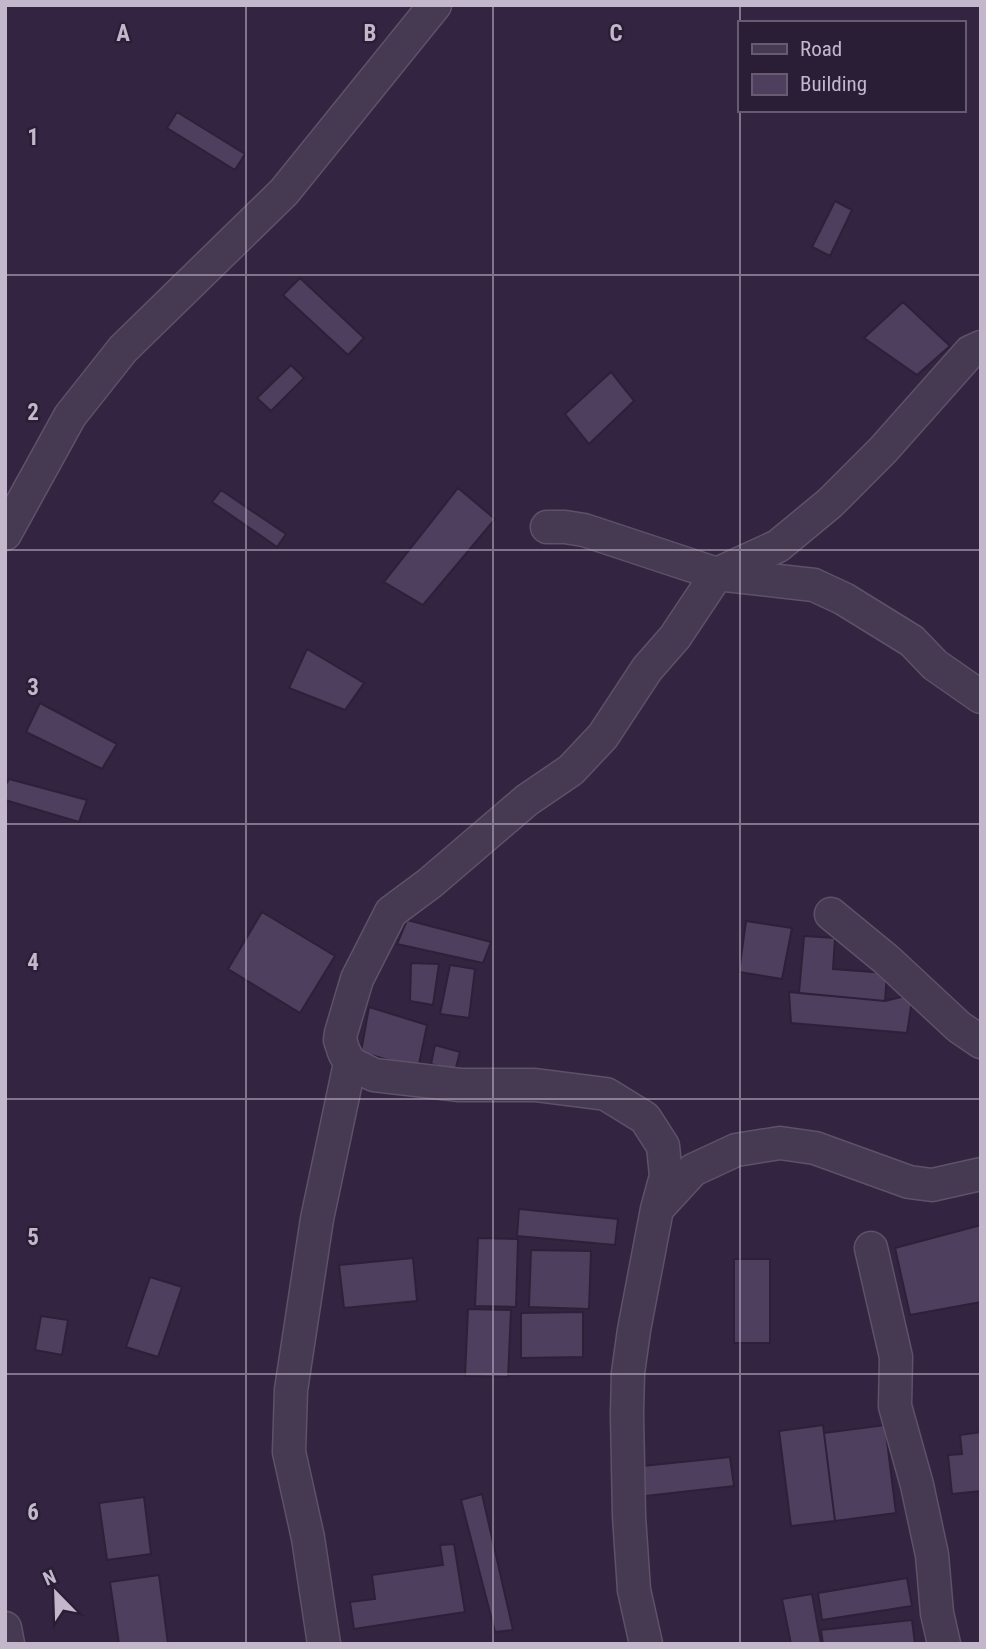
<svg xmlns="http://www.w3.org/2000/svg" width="986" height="1649" font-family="'Roboto Condensed',sans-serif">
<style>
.building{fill:#4f3f5f;stroke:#2c2138;stroke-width:2}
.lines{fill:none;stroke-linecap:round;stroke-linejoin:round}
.minor-casing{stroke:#5d5268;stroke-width:35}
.minor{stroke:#453a51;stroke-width:32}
.grid{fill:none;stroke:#c2b7cb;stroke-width:2;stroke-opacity:0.55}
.grid-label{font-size:23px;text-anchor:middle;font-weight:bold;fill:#c2b7cb;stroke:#2a1e36;stroke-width:5;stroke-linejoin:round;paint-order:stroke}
</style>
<rect width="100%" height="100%" fill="#332541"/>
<path class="building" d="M177,112L245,154L235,170L167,128Z
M835,201L852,210L830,256L812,247Z
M300,278L364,338L348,355L283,295Z
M903,302L950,346L917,375L864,338Z
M291,365L304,378L271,411L257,398Z
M611,372L634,401L589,444L565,414Z
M458,488L495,519L423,605L384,582Z
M221,490L286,534L277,547L212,502Z
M307,649L364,683L345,710L289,688Z
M40,703L117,744L102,769L26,732Z
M9,779L87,800L79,822L5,800V786Z
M262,912L335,956L300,1013L228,969Z
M407,920L491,942L483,963L397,944Z
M746,921L792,928L782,979L739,972Z
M804,936L835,938L833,969L887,973L885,1001L799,993Z
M411,963L439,964L433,1005L410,1001Z
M450,965L475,969L469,1018L440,1014Z
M789,992L885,1001L913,994L907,1033L791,1023Z
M369,1007L427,1025L418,1069L361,1052Z
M435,1045L460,1052L455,1071L431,1064Z
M519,1209L618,1219L615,1245L517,1236Z
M981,1225V1302L910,1315L895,1248Z
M478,1238L518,1239L516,1307L475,1306Z
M531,1250L591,1251L589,1309L529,1307Z
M413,1258L417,1301L344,1308L339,1265Z
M734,1259H770V1343H734Z
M150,1277L182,1287L158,1357L126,1347Z
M468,1309L511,1310L508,1377L465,1376Z
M583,1312V1357L521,1358V1313Z
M41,1316L68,1320L62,1355L35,1350Z
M823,1425L835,1521L791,1526L779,1431Z
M885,1425L896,1513L835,1521L824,1433Z
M981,1432V1491L952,1494L948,1455L962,1454L960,1435Z
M730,1457L734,1486L637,1497L633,1467Z
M482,1494L513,1630L495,1632L461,1500Z
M144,1497L151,1554L107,1560L99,1503Z
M454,1544L465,1612L354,1629L350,1602L375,1599L372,1575L443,1565L440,1545Z
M159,1575L168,1644H119L110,1582Z
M907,1578L912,1606L822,1620L818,1593Z
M812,1594L821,1644H791L782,1599Z
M912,1620L915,1644H823L821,1630Z"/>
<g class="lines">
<g class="minor-casing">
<path id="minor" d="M547,527H565L584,530L717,574L814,585L844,599L912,641L935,665L981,697
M5,534L70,416L123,349L284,192L435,5
M831,914L887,960L959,1027L981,1042
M658,1208L693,1170L736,1150L780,1143L815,1148L909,1182L932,1185L981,1174
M871,1248L896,1357L895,1406L917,1485L932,1555L937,1613L944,1644
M5,1628L8,1644
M324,1644L308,1538L289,1452L291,1390L317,1219L350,1063
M646,1644L634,1590L629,1516L627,1414L628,1373L634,1330L657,1209L666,1176L663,1146L645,1118L606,1094L535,1085H460L374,1075L350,1063L344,1052L340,1040L341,1033L357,979L391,912L430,883L527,800L571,770L603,736L647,669L675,637L717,574L778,546L830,503L883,450L970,352L981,347"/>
</g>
<use href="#minor" class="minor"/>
</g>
<path class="grid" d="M246,5V1644M493,5V1644M740,5V23M740,110V1644M5,275H981M5,550H981M5,824H981M5,1099H981M5,1374H981"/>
<g class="grid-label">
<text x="123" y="41">A</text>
<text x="370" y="41">B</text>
<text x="616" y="41">C</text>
<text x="33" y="145">1</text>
<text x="33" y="420">2</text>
<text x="33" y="695">3</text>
<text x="33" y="970">4</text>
<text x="33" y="1245">5</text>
<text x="33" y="1520">6</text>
</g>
<rect width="986" height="1649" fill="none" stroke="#c2b7cb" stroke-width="14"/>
<rect x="738" y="21" width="228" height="91" fill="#2a1e36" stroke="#675b72" stroke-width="2"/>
<rect x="752" y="44" width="35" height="10" fill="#453a51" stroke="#675b72" stroke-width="2"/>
<text x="800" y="56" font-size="21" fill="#c2b7cb">Road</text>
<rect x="752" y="74" width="35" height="21" fill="#4f3f5f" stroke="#675b72" stroke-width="2"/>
<text x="800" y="91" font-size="21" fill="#c2b7cb">Building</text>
<g transform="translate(56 1593) rotate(337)" stroke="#2a1e36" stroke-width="5" paint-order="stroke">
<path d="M0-5L12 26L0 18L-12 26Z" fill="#c2b7cb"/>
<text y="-10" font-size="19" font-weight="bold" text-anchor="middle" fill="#c2b7cb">N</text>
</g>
</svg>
